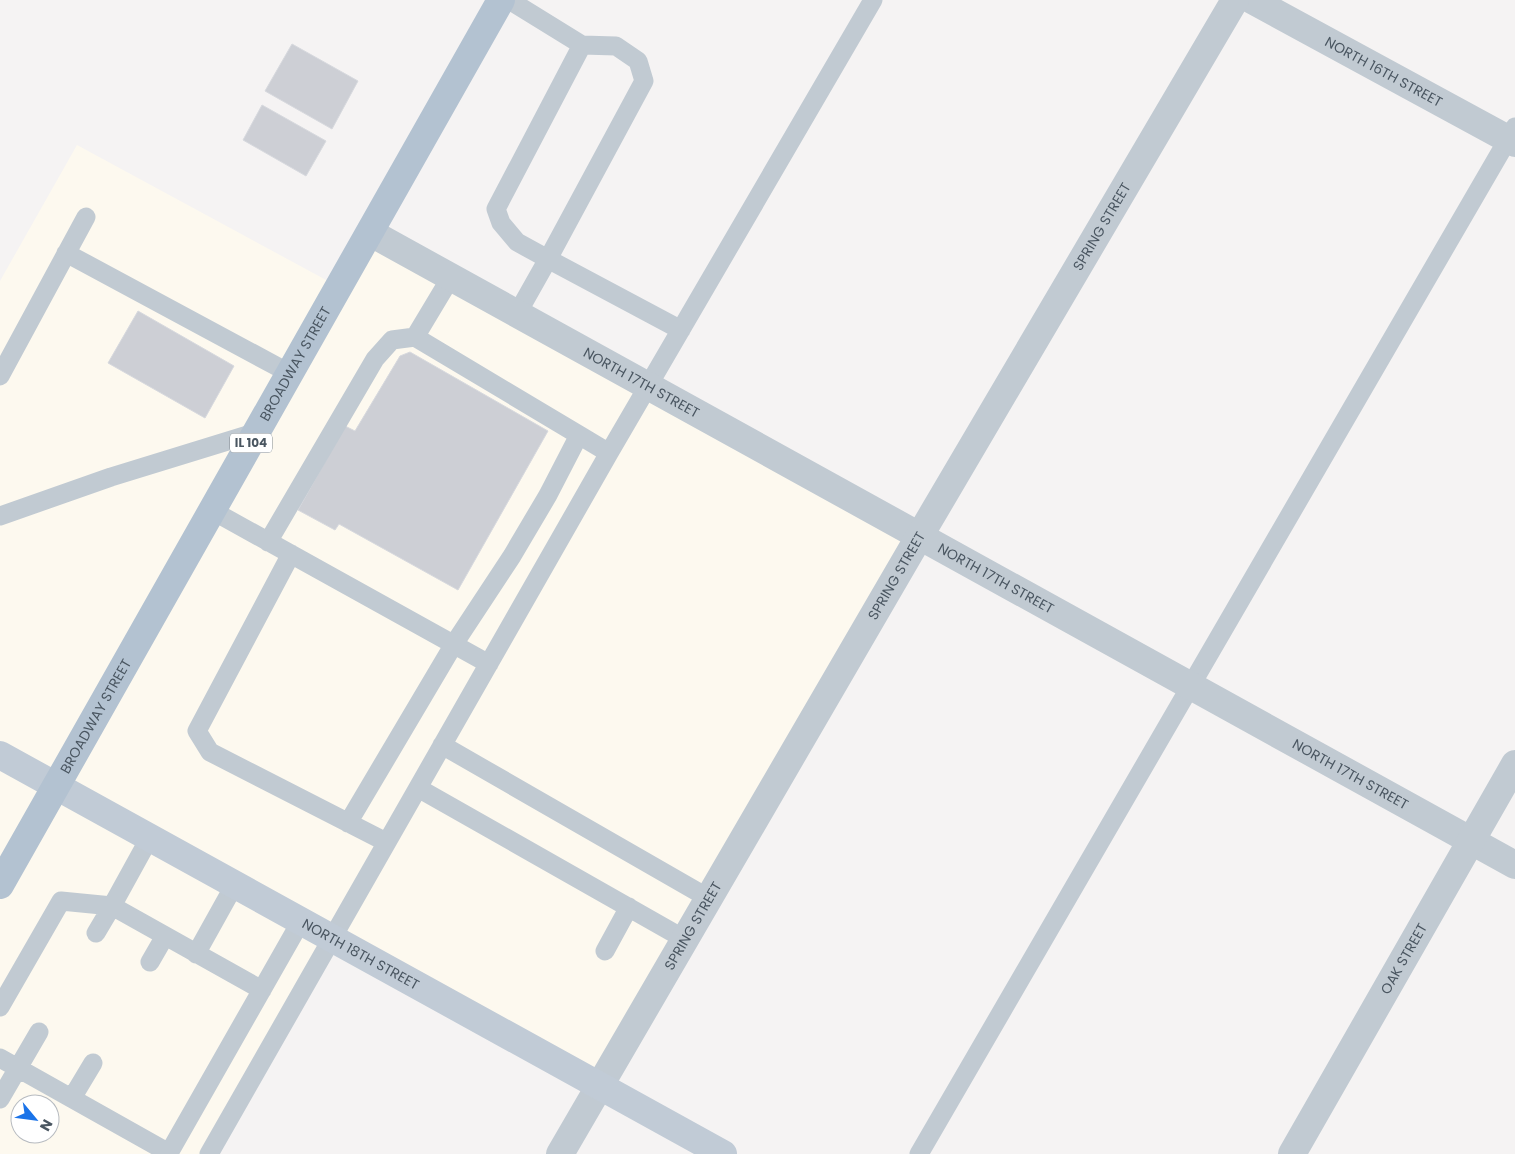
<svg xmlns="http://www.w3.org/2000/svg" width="1515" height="1154" font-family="Poppins,sans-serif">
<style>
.commercial{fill:#fdf9ef;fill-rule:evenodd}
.building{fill:#cdcfd5;stroke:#d7d9de}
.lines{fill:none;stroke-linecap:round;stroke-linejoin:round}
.lane{stroke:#c1cad2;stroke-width:19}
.street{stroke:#c1cad2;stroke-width:28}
.secondary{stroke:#c1cbd6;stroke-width:28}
.primary{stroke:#b3c2d1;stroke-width:28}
.labels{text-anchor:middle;stroke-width:4.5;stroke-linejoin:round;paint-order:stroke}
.shield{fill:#fff;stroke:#808990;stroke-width:1}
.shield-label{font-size:12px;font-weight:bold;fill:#4a5661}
.street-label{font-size:14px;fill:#4a5661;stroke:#fff}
</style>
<rect width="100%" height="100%" fill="#f5f3f3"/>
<path class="commercial" d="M77,145L339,287L371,233L919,537L599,1086L332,938L209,1154H0V281ZM20,1104H50V1134H20Z"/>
<path class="building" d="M292,44L358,81L332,129L265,91Z
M262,105L326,141L306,176L243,140Z
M138,311L234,366L205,418L108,363Z
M410,352L548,431L458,590L339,524L335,530L298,510L345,426L355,431L400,356Z"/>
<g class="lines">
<path class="lane" d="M509,0L582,45L496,209L501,223L517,242L548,259L517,314
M582,45L616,46L638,61L644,81L548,259L681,330
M66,253L291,374
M415,337L451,277
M0,376L86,217
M579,435L609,453
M213,511L489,664
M0,516L111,477L257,432
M268,542L375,359L392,340L415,337L579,435L548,495L512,556L454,644L348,823
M291,554L197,731L210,752L386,842
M442,745L710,899
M418,788L686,940
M150,837L112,906L262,990
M605,951L629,907
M196,954L235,884
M150,962L165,936
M0,1007L61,901L112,906L96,933
M0,1058L169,1153L301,921
M72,1098L93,1063
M0,1099L39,1032
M209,1154L609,453L873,0
M919,1154L1515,127"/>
<g class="street">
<path id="s1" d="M1252,0L1515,143"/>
<path id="s2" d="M371,233L1515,865"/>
<path id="s3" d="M560,1154L919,537L1235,0"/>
<path id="s4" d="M1292,1154L1515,764"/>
</g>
<path class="secondary" id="s5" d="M0,755L723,1154"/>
<path class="primary" id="s6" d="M0,885L501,0"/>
</g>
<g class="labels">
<rect class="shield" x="230" y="433.5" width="42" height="19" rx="4"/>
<g class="shield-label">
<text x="251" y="447">IL 104</text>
</g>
<g class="street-label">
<text dy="5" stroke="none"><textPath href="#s1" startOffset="150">NORTH 16TH STREET</textPath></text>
<text dy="5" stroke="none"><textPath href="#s3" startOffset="1074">SPRING STREET</textPath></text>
<text dy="5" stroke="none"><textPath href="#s6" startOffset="599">BROADWAY STREET</textPath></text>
<text dy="5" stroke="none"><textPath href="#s2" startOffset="309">NORTH 17TH STREET</textPath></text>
<text dy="5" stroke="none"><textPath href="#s3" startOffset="669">SPRING STREET</textPath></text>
<text dy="5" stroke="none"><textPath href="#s2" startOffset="714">NORTH 17TH STREET</textPath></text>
<text dy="5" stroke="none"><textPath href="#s6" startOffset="194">BROADWAY STREET</textPath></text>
<text dy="5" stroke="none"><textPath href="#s2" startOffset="1119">NORTH 17TH STREET</textPath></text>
<text dy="5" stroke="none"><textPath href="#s3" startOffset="264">SPRING STREET</textPath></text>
<text dy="5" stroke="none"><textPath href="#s5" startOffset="412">NORTH 18TH STREET</textPath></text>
<text dy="5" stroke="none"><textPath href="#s4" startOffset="225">OAK STREET</textPath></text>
</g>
</g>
<g transform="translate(35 1119) rotate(119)"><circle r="24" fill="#ffffff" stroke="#b7bbc0"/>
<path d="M0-4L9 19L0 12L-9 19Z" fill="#1a73e8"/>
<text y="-8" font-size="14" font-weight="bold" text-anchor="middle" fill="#4a5661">N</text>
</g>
</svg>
